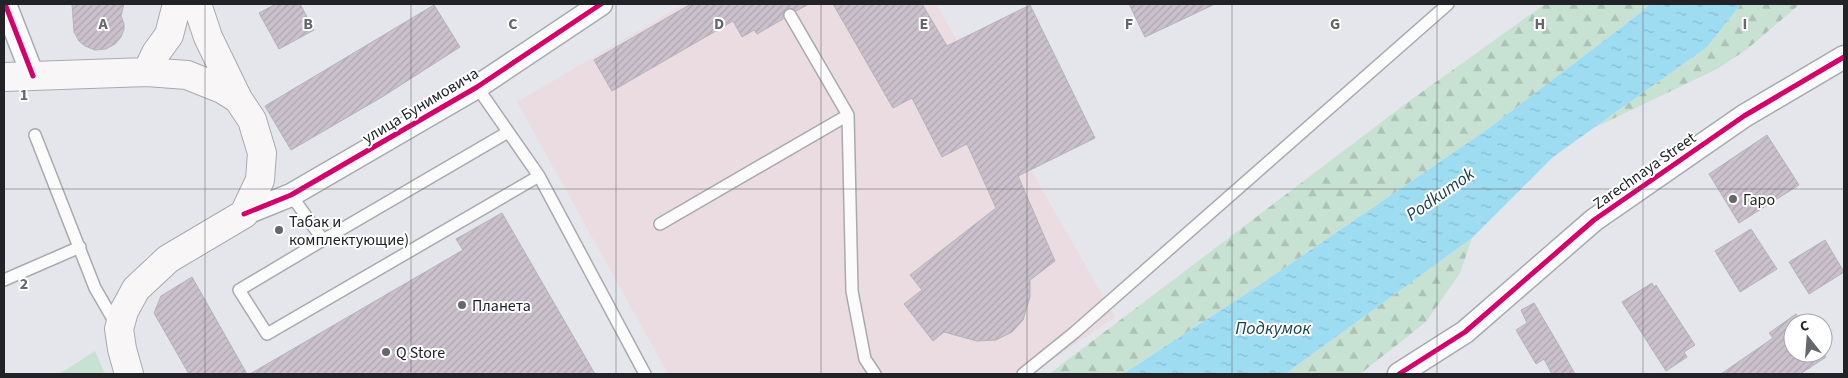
<svg xmlns="http://www.w3.org/2000/svg" width="1848" height="378" font-family="'Source Sans 3',sans-serif">
<style>
.industrial{fill:#eadce0}
.grass{fill:#c7e2d3}
.forest{fill:url(#forest-firs)}
.water{fill:url(#water-ripples)}
.building{fill:url(#building-hatch);stroke:#b4b3b7}
.lines{fill:none;stroke-linecap:round;stroke-linejoin:round}
.lane-casing{stroke:#a8aaae;stroke-width:14}
.street-casing{stroke:#a8aaae;stroke-width:25}
.secondary-casing{stroke:#a8aaae;stroke-width:30}
.lane{stroke:#fbfbfc;stroke-width:11}
.street{stroke:#fbfbfc;stroke-width:22}
.secondary{stroke:#f8f6f7;stroke-width:28}
.cycleway-casing{stroke:#fff;stroke-width:8}
.cycleway{stroke:#d6006c;stroke-width:5}
.grid{fill:none;stroke:#65676b;stroke-width:1;stroke-opacity:0.55}
.poi-dot{fill:#65676b;stroke:#fff;stroke-width:2}
.labels{text-anchor:middle;stroke-width:4;stroke-linejoin:round;paint-order:stroke}
.street-label{font-size:16px;fill:#212326;stroke:#fff}
.poi-label{font-size:16px;fill:#212326;stroke:#fff;text-anchor:start}
.water-label{font-size:18px;font-style:italic;fill:#1b434f;stroke:#fff}
.grid-label{font-size:16px;text-anchor:middle;font-weight:bold;fill:#65676b;stroke:#fff;stroke-width:4;stroke-linejoin:round;paint-order:stroke}
</style>
<defs>
<pattern id="forest-firs" width="22" height="20" patternUnits="userSpaceOnUse" patternTransform="scale(1.25)"><rect width="22" height="20" fill="#c7e2d3"/><path d="M5 1l3.5 6h-7zM16 11l3.5 6h-7z" fill="#abc2b5"/></pattern>
<pattern id="water-ripples" width="26" height="14" patternUnits="userSpaceOnUse" patternTransform="scale(1.25)"><rect width="26" height="14" fill="#9edcf2"/><path d="M2 4q2-2 4 0t4 0M15 11q2-2 4 0t4 0" fill="none" stroke="#88bccf"/></pattern>
<pattern id="building-hatch" width="6" height="6" patternUnits="userSpaceOnUse" patternTransform="scale(1.25)"><rect width="6" height="6" fill="#cbc1cd"/><path d="M-1 1l2-2M0 6l6-6M5 7l2-2" fill="none" stroke="#aea6b0"/></pattern>
</defs>
<rect width="100%" height="100%" fill="#e4e6ec"/>
<path class="industrial" d="M684,4H936L1115,317L1031,374H668L517,102Z"/>
<path class="grass" d="M95,351L105,374H59Z"/>
<path class="forest" d="M1545,4H1650L1639,14L1488,129L1258,286L1123,374H1049L1408,102Z
M1741,4H1800L1746,50L1717,69L1594,128L1707,47Z
M1472,238L1460,273L1426,322L1360,374H1285Z"/>
<path class="water" d="M1650,4H1741L1707,47L1553,157L1472,238L1285,374H1123L1258,286L1488,129L1639,14Z"/>
<path class="building" d="M72,4H124L121,16L124,24V29L121,37L115,44L106,49L95,50L85,46L79,41L74,32Z
M276,4H300L314,30L279,49L259,13Z
M691,4H809L796,11L790,8L786,9L783,15V19L757,34L754,30L742,37L733,21L612,91L594,60Z
M833,4H922L947,46L1030,5L1095,138L1018,176L1055,261L1030,280V297L1023,320L1012,332L996,340L977,341L944,332L933,341L904,304L922,290L910,275L996,208L967,144L942,157L912,98L893,108Z
M1129,4H1215L1145,37Z
M434,5L460,47L382,97L291,150L265,106Z
M1767,135L1799,185L1739,223L1709,174Z
M502,213L595,374H250L463,250L456,239Z
M1751,229L1777,269L1740,292L1715,251Z
M1825,240L1844,272L1809,294L1789,262Z
M192,277L247,374H189L154,313L161,296Z
M1652,283L1654,287L1656,285L1695,345L1684,352L1687,357L1666,371L1622,302Z
M1534,303L1561,349L1575,374H1552L1544,359L1536,364L1516,330L1527,323L1521,310Z
M1796,314L1802,323H1793V353H1823L1826,357L1800,374H1721L1773,338L1769,333Z"/>
<g class="lines">
<g class="lane-casing">
<path id="lane" d="M477,87L539,176L645,374
M848,115L852,291L865,359L875,374
M35,135L95,288L117,326
M291,195L323,240L239,290L267,334L539,176
M660,224L848,115L790,15
M323,240L508,132
M4,280L80,247
M1023,374L1075,332L1448,4"/>
</g>
<g class="street-casing">
<path id="street" d="M5,4L33,76
M244,214L291,195L477,87L601,4
M1399,374L1465,332L1594,220L1744,116L1844,57"/>
</g>
<g class="secondary-casing">
<path id="secondary" d="M197,4L208,37L238,99
M147,72L156,53L169,35L177,4
M4,77L147,72L187,75L222,89L238,99L252,120L262,153L260,180L244,214L168,259L136,289L124,311L119,329L122,349L129,374"/>
</g>
<use href="#lane" class="lane"/>
<use href="#street" class="street"/>
<use href="#secondary" class="secondary"/>
<g class="cycleway-casing">
<path id="cycleway" d="M5,4L33,76
M244,214L291,195L477,87L601,4
M1399,374L1465,332L1594,220L1744,116L1844,57"/>
</g>
<use href="#cycleway" class="cycleway"/>
</g>
<path class="grid" d="M205,4V374M411,4V374M616,4V374M821,4V374M1027,4V374M1232,4V374M1437,4V374M1643,4V374M4,189H1844"/>
<g class="poi-dot">
<circle cx="1733" cy="199" r="5"/>
<circle cx="279" cy="230" r="5"/>
<circle cx="462" cy="305" r="5"/>
<circle cx="386" cy="352" r="5"/>
</g>
<g class="labels">
<g class="street-label">
<text transform="translate(420 105) rotate(-31)" y="6">улица Бунимовича</text>
<text transform="translate(1644 170) rotate(-35)" y="6">Zarechnaya Street</text>
</g>
<g class="poi-label">
<text x="1743" y="205">Гаро</text>
<text x="289" y="227">Табак и<tspan x="289" dy="18">комплектующие)</tspan></text>
<text x="472" y="311">Планета</text>
<text x="396" y="358">Q Store</text>
</g>
<g class="water-label">
<text transform="translate(1440 194) rotate(-35)" y="6">Podkumok</text>
<text x="1273" y="334">Подкумок</text>
</g>
</g>
<g class="grid-label">
<text x="103" y="29">A</text>
<text x="308" y="29">B</text>
<text x="513" y="29">C</text>
<text x="719" y="29">D</text>
<text x="924" y="29">E</text>
<text x="1129" y="29">F</text>
<text x="1335" y="29">G</text>
<text x="1540" y="29">H</text>
<text x="1745" y="29">I</text>
<text x="24" y="100">1</text>
<text x="24" y="289">2</text>
</g>
<rect width="1848" height="378" fill="none" stroke="#212326" stroke-width="10"/>
<g transform="translate(1808 338) rotate(343)"><circle r="24" fill="#ffffff" stroke="#a6a7a8"/>
<path d="M0-4L9 19L0 12L-9 19Z" fill="#65676b"/>
<text y="-8" font-size="14" font-weight="bold" text-anchor="middle" fill="#212326">С</text>
</g>
</svg>
